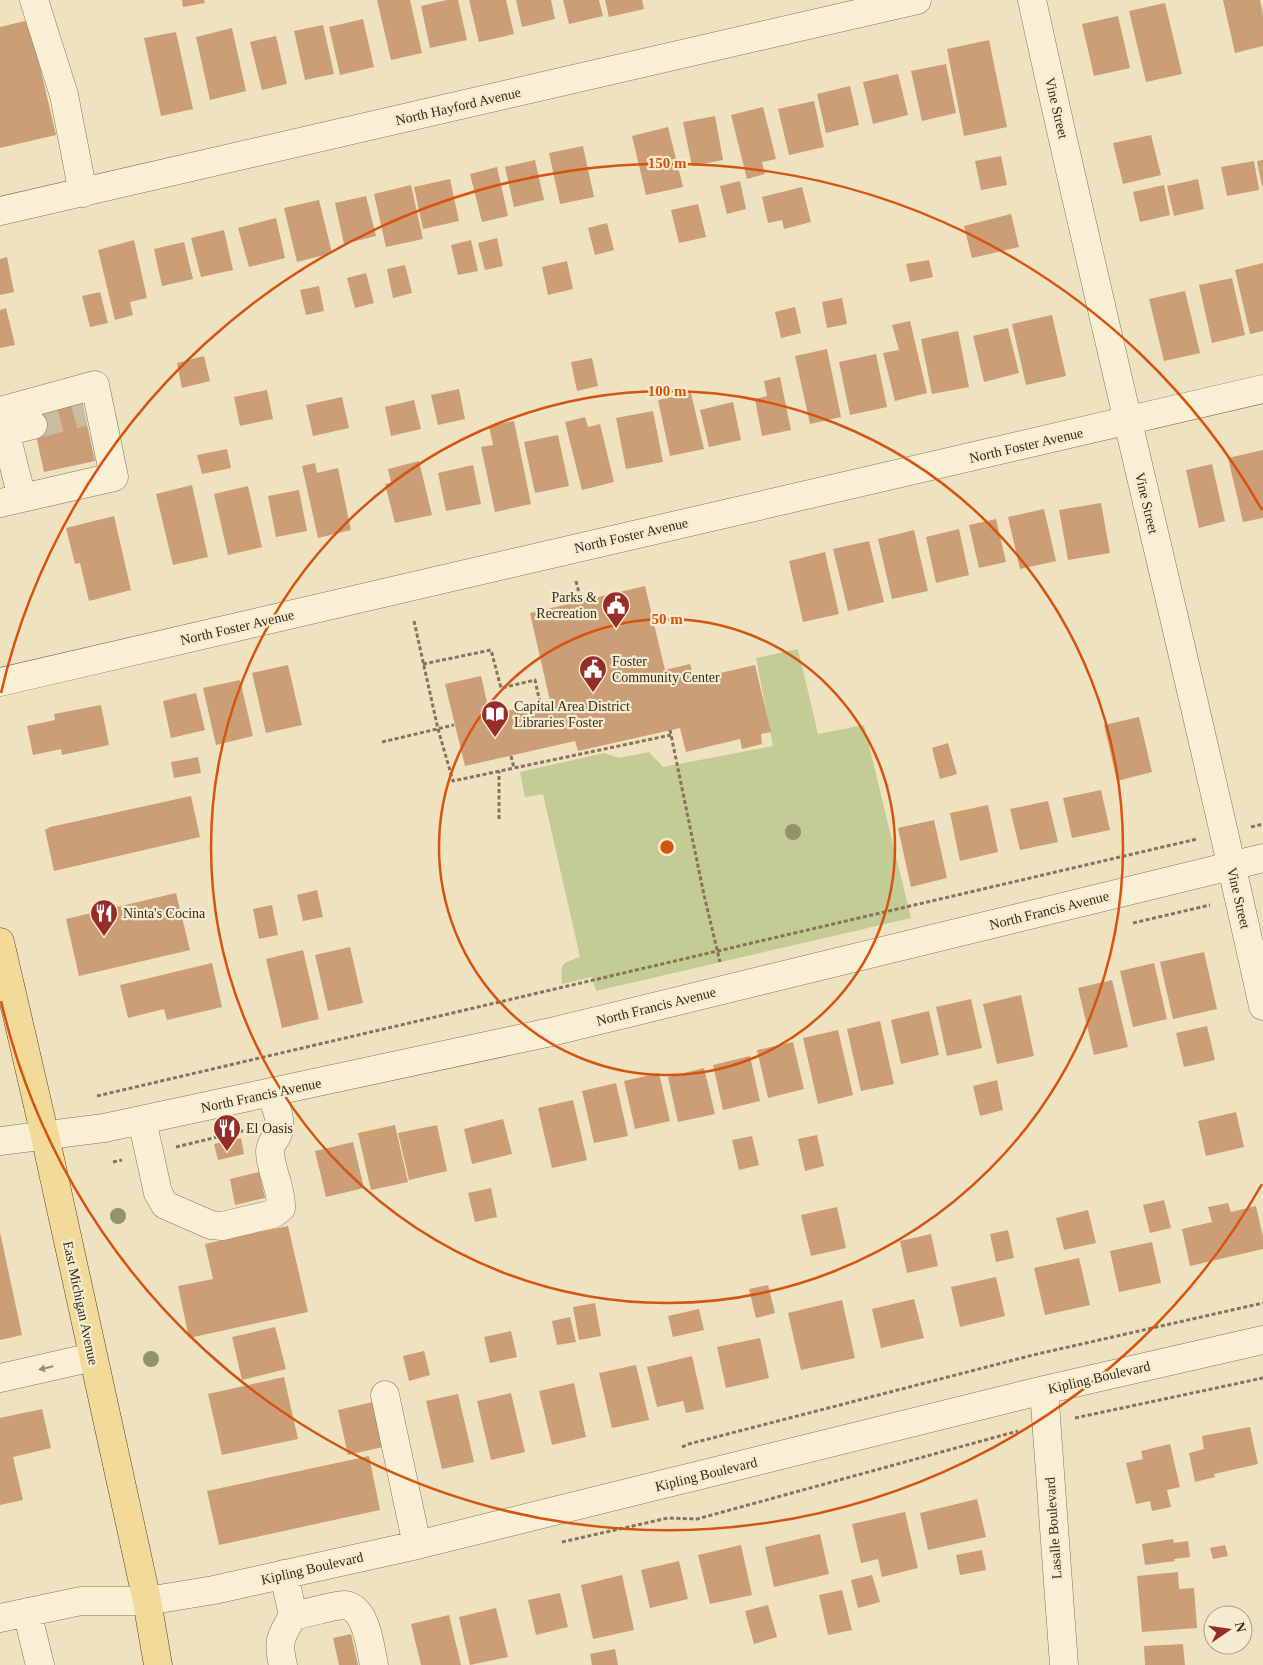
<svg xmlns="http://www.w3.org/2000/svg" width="1263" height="1665" font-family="Georgia,serif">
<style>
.green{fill:#c3cc95}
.building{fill:#cc9e76}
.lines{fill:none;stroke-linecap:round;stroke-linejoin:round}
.minor-tunnel{stroke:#c9bda0;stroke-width:28;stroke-dasharray:28 14;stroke-linecap:butt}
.minor-casing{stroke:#877358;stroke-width:29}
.major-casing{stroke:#55412d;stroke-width:29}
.path{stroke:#877358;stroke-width:3;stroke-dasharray:4 2.5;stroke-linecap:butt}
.minor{stroke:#f9efd4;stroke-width:28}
.major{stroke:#f2da98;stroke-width:28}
.tree{fill:#91936a}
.oneway{fill:#988c78}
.ring{fill:none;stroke:#d6540e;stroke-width:2.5}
.labels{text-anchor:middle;stroke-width:4.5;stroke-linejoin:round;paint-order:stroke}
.street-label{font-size:14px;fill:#372a1d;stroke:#f5ecd0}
.poi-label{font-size:14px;fill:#372a1d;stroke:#f5ecd0;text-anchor:start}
.centre{fill:#d6540e;stroke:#f5ecd0;stroke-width:2.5}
.ring-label{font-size:15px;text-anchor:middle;font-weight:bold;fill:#d6540e;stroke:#f5ecd0;stroke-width:4.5;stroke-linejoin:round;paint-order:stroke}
</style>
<rect width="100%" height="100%" fill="#eee2c1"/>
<path class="green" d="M798,649L818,734L864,725L911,918L596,991L592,977L562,984C561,963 560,964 580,957L543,794L525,797L520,772L604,753L619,758L649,752L663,767L773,746L756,658Z"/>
<path class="building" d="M182,0H204L205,3L183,7Z
M377,0H410L422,53L391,60Z
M447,0H458L467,40L430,48L421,6Z
M469,0H506L514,34L479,42Z
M516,0H551L555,19L522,27Z
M563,0H599L603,16L569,24Z
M605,0H642L644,9L609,17Z
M1223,0H1260L1263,15V46L1235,53Z
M1165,3L1182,74L1146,82L1129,11Z
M1118,16L1130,68L1094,76L1082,24Z
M363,19L374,67L340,75L329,27Z
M29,20L56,135L0,148V27Z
M323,25L334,74L305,80L294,31Z
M232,28L246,91L210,100L196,37Z
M176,32L193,109L161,116L144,38Z
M276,36L287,84L262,90L250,42Z
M989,40L1007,127L964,136L947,49Z
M946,64L956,113L922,121L911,71Z
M898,74L908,115L873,124L863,82Z
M850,86L859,125L826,133L817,94Z
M814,101L824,147L789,155L778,109Z
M763,107L776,159L762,162L765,174L747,179L731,115Z
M715,116L723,160L692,166L683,122Z
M668,127L683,187L646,195L632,136Z
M1151,135L1161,175L1123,184L1113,143Z
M583,146L594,197L560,204L549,153Z
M1001,156L1007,185L981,190L975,161Z
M535,160L544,200L514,207L505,167Z
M1263,160V186H1262L1257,161Z
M1254,161L1259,190L1227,196L1221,167Z
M497,167L508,216L482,222L470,174Z
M450,179L459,221L423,229L414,187Z
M1198,179L1204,209L1174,216L1167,186Z
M740,181L746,209L727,214L720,186Z
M411,185L423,239L386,247L374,194Z
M1164,185L1170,215L1140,222L1133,192Z
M802,187L811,222L784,229L782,220L768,223L762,197Z
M366,196L376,236L344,244L335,203Z
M319,200L332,253L297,262L284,208Z
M698,204L706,237L679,243L671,210Z
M1011,214L1019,247L972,258L964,226Z
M276,218L285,258L249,267L238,228Z
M607,223L614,250L595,255L588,228Z
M224,230L233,270L201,277L191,238Z
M497,238L503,266L485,270L478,243Z
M134,240L147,298L130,302L133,315L115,320L98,250Z
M471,240L478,271L458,275L451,245Z
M184,242L193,279L162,286L154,249Z
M7,257L14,292L0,295V259Z
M929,260L933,277L910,282L906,264Z
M567,261L573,289L548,295L542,267Z
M1263,263V331L1250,334L1235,270Z
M405,265L412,293L393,298L387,269Z
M366,273L374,303L355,308L347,278Z
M1232,278L1245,335L1212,343L1199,285Z
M319,286L324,311L306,315L300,290Z
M1185,291L1200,353L1164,361L1149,299Z
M100,292L108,323L90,327L82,296Z
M842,298L847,324L827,328L822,302Z
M795,307L801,333L781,338L775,312Z
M6,308L15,345L0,348V310Z
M1052,315L1066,376L1026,385L1012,324Z
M910,321L927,393L895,401L883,353L899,350L892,325Z
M1008,328L1019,373L984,382L973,336Z
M958,331L969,387L932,394L921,339Z
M827,349L841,417L810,424L795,356Z
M876,354L887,407L850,415L839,362Z
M204,356L210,381L182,388L177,363Z
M592,358L598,386L577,391L571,362Z
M780,377L791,430L762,436L755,399L767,396L764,381Z
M459,389L465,419L438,425L431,395Z
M267,390L273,419L240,426L234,397Z
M691,393L704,449L670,456L658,400Z
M342,397L349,428L313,436L306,405Z
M414,400L421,429L391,436L385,407Z
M82,402L95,461L44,472L31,413Z
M733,402L741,440L709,447L700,410Z
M653,411L663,462L626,469L616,418Z
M585,417L588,427L600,424L614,482L582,490L565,422Z
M514,421L531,504L495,512L481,447L493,445L489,426Z
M558,435L569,486L535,493L524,442Z
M227,449L231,468L202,474L197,455Z
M1263,450V518L1243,522L1228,458Z
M419,461L432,515L395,523L385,484L391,483L388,469Z
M315,463L317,473L338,468L351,530L318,538L302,466Z
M1212,464L1225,521L1199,528L1186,470Z
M473,465L481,504L446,511L438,473Z
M192,485L208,557L173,565L156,494Z
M248,486L262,547L228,555L214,494Z
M299,490L307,531L276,537L268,496Z
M1101,503L1110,553L1068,560L1059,510Z
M1044,509L1056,561L1020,569L1008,517Z
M114,516L131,590L89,601L80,563L75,564L66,528Z
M996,519L1006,562L979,568L969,525Z
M959,529L969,575L936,583L926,537Z
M914,530L928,591L892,599L878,539Z
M869,541L884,602L848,611L833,549Z
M825,552L839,614L803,622L789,561Z
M645,586L665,670L690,664L694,679L755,665L771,732L761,734L762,744L742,749L740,739L686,752L680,728L578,751L575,741L465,766L445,684L481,676L490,715L550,701L530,613Z
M288,665L302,725L266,733L252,673Z
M240,680L253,736L216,745L203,688Z
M196,693L205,730L171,738L163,701Z
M101,705L109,745L62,755L61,749L33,755L27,726L55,720L54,714Z
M1139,717L1152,772L1117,781L1104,725Z
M948,743L957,774L940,779L932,748Z
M198,757L201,773L174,778L171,762Z
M1101,790L1110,830L1072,838L1063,798Z
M191,796L200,837L54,871L45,830L50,827Z
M1048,801L1058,842L1020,850L1010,809Z
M988,805L998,852L960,861L950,813Z
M934,820L947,878L911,887L898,828Z
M317,890L323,917L303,921L297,895Z
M176,893L190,950L79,976L66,919Z
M272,905L278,935L259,939L253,909Z
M350,947L363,1003L328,1011L315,955Z
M303,950L319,1019L282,1028L266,959Z
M1204,952L1217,1009L1173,1019L1160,962Z
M212,963L222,1007L167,1020L164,1009L128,1018L120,985Z
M1154,963L1167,1019L1133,1027L1120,971Z
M1112,980L1128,1047L1094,1055L1078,988Z
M1021,995L1034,1056L997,1064L983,1004Z
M971,999L982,1048L947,1056L936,1007Z
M929,1011L939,1055L901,1064L891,1020Z
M880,1021L894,1084L861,1091L847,1029Z
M1207,1026L1215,1060L1184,1067L1176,1033Z
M838,1030L853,1095L818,1104L803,1038Z
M793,1042L804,1089L768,1098L757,1050Z
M750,1056L760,1101L723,1110L713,1065Z
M704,1068L715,1114L678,1122L668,1077Z
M659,1073L670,1121L635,1129L624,1081Z
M997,1080L1003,1110L980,1116L973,1086Z
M616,1083L628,1136L594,1143L582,1091Z
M573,1100L587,1160L552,1168L538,1108Z
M1236,1112L1244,1147L1206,1156L1198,1121Z
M503,1119L512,1154L472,1164L464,1129Z
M395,1125L408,1182L371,1190L358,1133Z
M437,1125L447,1171L409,1180L398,1133Z
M817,1135L824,1166L805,1171L798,1139Z
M752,1136L759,1165L739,1170L732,1140Z
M241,1138L244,1154L218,1160L214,1144Z
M353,1142L364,1188L326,1197L315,1151Z
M259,1172L265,1198L235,1205L230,1179Z
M491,1188L497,1217L475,1222L468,1193Z
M1164,1200L1171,1228L1150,1233L1143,1205Z
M1228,1203L1231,1212L1256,1206L1263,1237V1249L1190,1266L1182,1229L1212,1222L1208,1207Z
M837,1207L846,1248L811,1256L801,1215Z
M1088,1210L1096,1243L1064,1250L1056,1218Z
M288,1226L308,1312L189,1338L178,1286L213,1279L205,1244Z
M1008,1230L1014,1258L996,1262L990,1234Z
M0,1232L22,1335L0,1340Z
M931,1234L938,1266L907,1273L900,1241Z
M1152,1242L1161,1283L1119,1292L1110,1251Z
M1079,1258L1090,1305L1045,1315L1034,1268Z
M996,1277L1005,1316L960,1327L951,1287Z
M768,1285L775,1313L756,1318L749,1289Z
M914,1299L924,1338L881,1348L872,1309Z
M842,1300L855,1358L801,1370L788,1313Z
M595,1303L601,1336L579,1340L573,1307Z
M699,1309L704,1330L673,1337L668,1316Z
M570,1317L576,1342L557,1345L552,1321Z
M275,1327L286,1369L242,1380L232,1337Z
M511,1331L517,1357L490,1363L484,1337Z
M760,1338L769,1378L726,1388L717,1347Z
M424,1351L430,1375L409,1381L403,1356Z
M692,1356L704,1409L686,1413L683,1401L657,1407L647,1367Z
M636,1365L649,1420L612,1428L599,1373Z
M284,1377L298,1439L222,1455L208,1394Z
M574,1383L586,1437L552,1445L539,1391Z
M511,1393L525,1452L491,1460L477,1401Z
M458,1394L474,1462L442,1469L426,1401Z
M377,1401L387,1446L348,1455L338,1410Z
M42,1409L51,1448L13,1457L23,1500L0,1505V1418Z
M1250,1427L1258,1464L1214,1474L1215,1477L1195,1482L1189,1453L1204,1449L1202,1436Z
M1170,1444L1180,1487L1167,1490L1171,1507L1152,1511L1150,1501L1136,1504L1126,1463L1143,1459L1141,1451Z
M369,1456L380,1510L219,1545L207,1491Z
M977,1499L986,1537L928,1550L920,1513Z
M905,1512L918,1568L882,1577L878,1559L861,1563L852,1524Z
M820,1534L829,1574L774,1587L765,1547Z
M1173,1539L1174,1543L1188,1541L1190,1557L1174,1559L1175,1561L1145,1565L1142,1544Z
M741,1545L752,1595L710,1604L698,1555Z
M1225,1545L1228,1556L1213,1559L1210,1548Z
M982,1550L986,1570L960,1575L956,1555Z
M679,1561L688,1599L650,1608L641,1570Z
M1178,1572L1179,1589L1194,1588L1197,1628L1142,1632L1137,1576Z
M622,1575L634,1630L593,1639L581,1585Z
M872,1575L880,1602L858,1608L851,1580Z
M842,1590L852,1630L828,1635L819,1595Z
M560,1593L568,1627L536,1635L528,1600Z
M768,1605L777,1637L754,1644L745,1611Z
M496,1608L508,1657L470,1665L459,1617Z
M449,1615L461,1665H421L411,1624Z
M351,1634L358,1665H339L333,1638Z
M1183,1644L1185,1665H1145L1144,1646Z
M615,1649L618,1665H592L590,1654Z"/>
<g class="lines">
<path class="minor-tunnel" d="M33,425L84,412"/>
<g class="minor-casing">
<path id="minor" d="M34,0L64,95L83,193
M1032,0C1105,336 1189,670 1263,1006
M0,211L917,0
M0,411L95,385L114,477L0,503
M0,411L22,498
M5,432L33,425
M0,682L1263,389
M142,1120L158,1193L165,1205L211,1225L222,1226L273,1214L281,1208C282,1188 270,1170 270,1151C270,1142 278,1138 279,1130C282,1121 274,1102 271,1093
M0,1141L104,1128L551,1032L1263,858
M0,1378L93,1357
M1044,1390L1064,1665
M385,1395L417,1545
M27,1612L40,1665
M293,1616C304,1614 335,1605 344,1605C367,1607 370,1647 374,1665
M0,1618L81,1601H147L214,1590L417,1545L1044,1390L1263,1340
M283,1665C277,1641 281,1636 293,1616L284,1574"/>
</g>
<g class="major-casing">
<path id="major" d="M0,942L45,1136L147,1601L158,1665"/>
</g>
<path class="path" d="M576,581L581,601
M414,621L438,729L453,781L514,768
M423,664L491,650L501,688L535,680L540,703
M670,730L704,895L720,962
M382,742L454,725
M511,756L514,768L671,735
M499,819V771
M1251,827L1263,824
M1133,923L1210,905
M97,1096L1197,839
M176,1147L246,1130
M113,1162L122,1160
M1075,1418L1263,1378
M682,1447L689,1444L1033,1355L1263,1303
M562,1542L668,1518L697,1519L1018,1431"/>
<use href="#minor" class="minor"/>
<use href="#major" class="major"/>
</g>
<g class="tree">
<circle cx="793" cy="832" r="8"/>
<circle cx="118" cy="1216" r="8"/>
<circle cx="151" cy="1359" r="8"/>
</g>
<defs><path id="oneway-solid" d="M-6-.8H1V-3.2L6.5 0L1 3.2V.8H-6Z" transform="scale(1.25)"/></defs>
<use class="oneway" href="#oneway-solid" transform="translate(46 1368) rotate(167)"/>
<g class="ring">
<circle cx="667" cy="847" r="228"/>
<circle cx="667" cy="847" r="456"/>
<path d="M1262 1184A684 684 0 0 1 1 1001M1 693A684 684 0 0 1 1262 510"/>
</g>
<defs>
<g id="civic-pin" transform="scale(1.4375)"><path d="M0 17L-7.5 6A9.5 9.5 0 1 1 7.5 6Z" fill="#962d28" stroke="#f5ecd0"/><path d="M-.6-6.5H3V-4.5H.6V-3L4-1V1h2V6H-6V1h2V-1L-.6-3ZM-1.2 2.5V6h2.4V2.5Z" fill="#fff"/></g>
<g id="library-pin" transform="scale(1.4375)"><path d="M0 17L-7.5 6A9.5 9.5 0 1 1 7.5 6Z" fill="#962d28" stroke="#f5ecd0"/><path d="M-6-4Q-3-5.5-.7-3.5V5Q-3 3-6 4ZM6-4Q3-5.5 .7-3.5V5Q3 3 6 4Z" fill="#fff"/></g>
<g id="restaurant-pin" transform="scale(1.4375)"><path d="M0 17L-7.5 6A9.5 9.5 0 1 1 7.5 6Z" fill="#962d28" stroke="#f5ecd0"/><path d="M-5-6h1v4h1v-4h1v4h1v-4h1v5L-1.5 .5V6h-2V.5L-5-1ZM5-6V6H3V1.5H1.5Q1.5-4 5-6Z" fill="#fff"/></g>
</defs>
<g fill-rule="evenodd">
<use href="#civic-pin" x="616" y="605"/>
<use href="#civic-pin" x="593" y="669"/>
<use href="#library-pin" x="495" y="714"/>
<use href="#restaurant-pin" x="104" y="913"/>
<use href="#restaurant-pin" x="227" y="1128"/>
</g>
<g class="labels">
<g class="street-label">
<text transform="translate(458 106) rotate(-13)" y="5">North Hayford Avenue</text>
<text transform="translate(1057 108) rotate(77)" y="5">Vine Street</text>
<text transform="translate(1026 445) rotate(-13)" y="5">North Foster Avenue</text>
<text transform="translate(1147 503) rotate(77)" y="5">Vine Street</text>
<text transform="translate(631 535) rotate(-13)" y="5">North Foster Avenue</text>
<text transform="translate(237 627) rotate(-13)" y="5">North Foster Avenue</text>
<text transform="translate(1239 898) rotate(77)" y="5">Vine Street</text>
<text transform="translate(1049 910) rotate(-14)" y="5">North Francis Avenue</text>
<text transform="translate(656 1006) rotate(-14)" y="5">North Francis Avenue</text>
<text transform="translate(261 1095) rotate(-12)" y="5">North Francis Avenue</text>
<text transform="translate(81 1303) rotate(78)" y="5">East Michigan Avenue</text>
<text transform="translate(1099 1377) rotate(-13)" y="5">Kipling Boulevard</text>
<text transform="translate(706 1474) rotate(-14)" y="5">Kipling Boulevard</text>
<text transform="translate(1053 1528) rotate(-94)" y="5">Lasalle Boulevard</text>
<text transform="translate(312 1568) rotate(-13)" y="5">Kipling Boulevard</text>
</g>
<g class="poi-label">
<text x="597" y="602" text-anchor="end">Parks &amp;<tspan x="597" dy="16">Recreation</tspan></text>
<text x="612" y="666">Foster<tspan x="612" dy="16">Community Center</tspan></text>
<text x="514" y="711">Capital Area District<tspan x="514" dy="16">Libraries Foster</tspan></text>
<text x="123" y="918">Ninta's Cocina</text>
<text x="246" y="1133">El Oasis</text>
</g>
</g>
<circle cx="667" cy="847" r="8" class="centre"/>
<g class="ring-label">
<text x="667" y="168">150 m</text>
<text x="667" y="396">100 m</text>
<text x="667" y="624">50 m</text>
</g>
<g transform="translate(1228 1630) rotate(77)"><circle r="24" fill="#f5ecd0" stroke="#a99e88"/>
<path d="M0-4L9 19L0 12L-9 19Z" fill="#962d28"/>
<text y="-8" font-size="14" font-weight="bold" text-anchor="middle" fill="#372a1d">N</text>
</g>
</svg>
